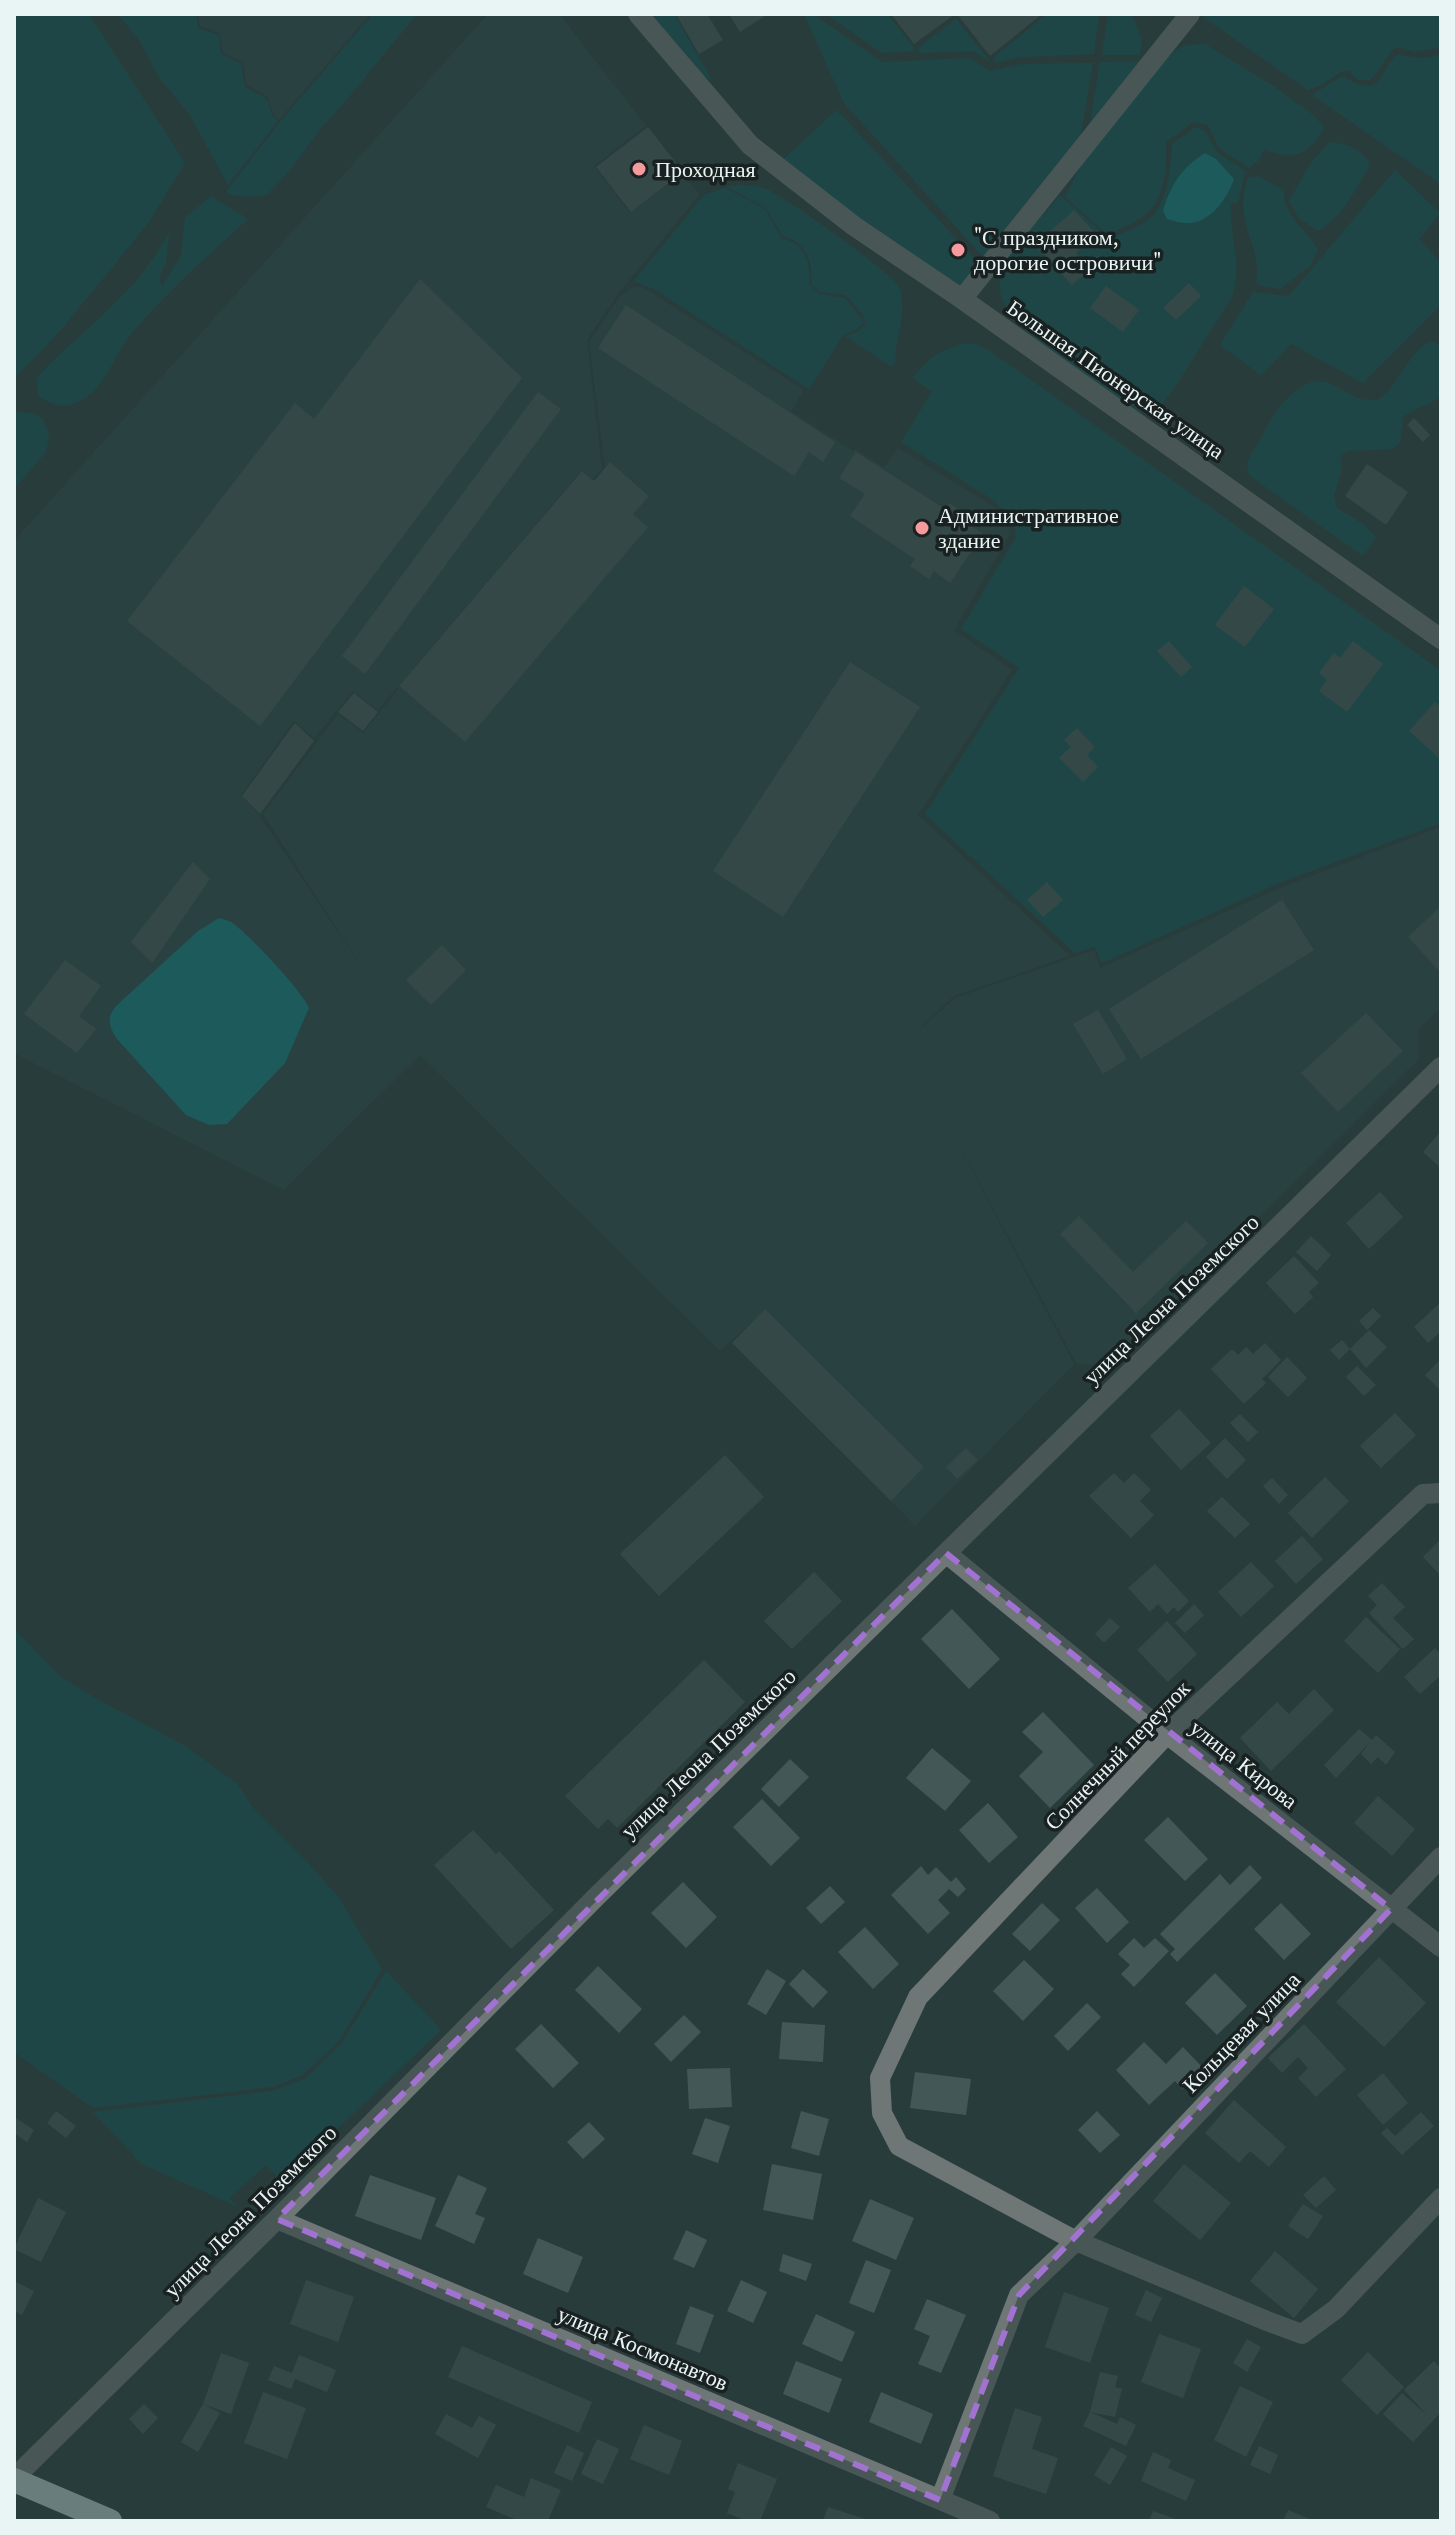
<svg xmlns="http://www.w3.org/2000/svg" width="1455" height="2535" font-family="'Libre Baskerville',serif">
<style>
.built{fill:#2b4747}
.green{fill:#115354}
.water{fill:#0e7e81}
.building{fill:#445757}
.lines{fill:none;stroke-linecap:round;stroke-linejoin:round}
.minor{stroke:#6e7676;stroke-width:20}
.highway{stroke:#b7cccd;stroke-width:24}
.marked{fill:none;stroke:#a272d2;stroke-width:6;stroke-dasharray:16 10;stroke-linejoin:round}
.poi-dot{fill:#f59b9e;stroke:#192121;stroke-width:3}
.labels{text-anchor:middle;stroke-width:7;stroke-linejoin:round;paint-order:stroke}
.poi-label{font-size:22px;fill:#e9f4f4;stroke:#192121;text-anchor:start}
.street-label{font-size:22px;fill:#e9f4f4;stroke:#192121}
</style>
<rect width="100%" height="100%" fill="#293c3c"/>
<path class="built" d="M198,14H370L279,120L273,114L268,97L247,85L243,62L223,52L220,33L200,26Z
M488,14H559L646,126L594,166L630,213L682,174L700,194L618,294L587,340L602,469L593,479L582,470L378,710L353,691L314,738L294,721L241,795L259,815L365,972L263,814L338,714L363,733L400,687L465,742L647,527L633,514L649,495L610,462L605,467L589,342L620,296L634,287H641L652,293L804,390L791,411L853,451L855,449L884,467L898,448L988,503L1001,513L1009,524L1010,534L954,630L1012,670L918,815L1070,956L954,996L904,1043L955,998L1094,950L1100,968L1282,887L1441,827V1008L1419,1028V1059L1109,1366L1077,1364L939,1108L1074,1364L915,1526L891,1501L924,1467L765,1310L720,1351L420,1055L284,1190L14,1053V541Z"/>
<path class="green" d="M14,14H89L185,163L149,222L61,330L14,378Z
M118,14H196L198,28L219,35L221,54L241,64L245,87L267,99L272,115L278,121L228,185L190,115L158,76L141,43Z
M373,14H417L343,104L322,127L291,169L267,195C253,196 238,199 226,192L280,122Z
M645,14H674L712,80L703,77Z
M804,14H813L882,62L970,58L989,71L1022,64L1093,63L1079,144L987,261L844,103Z
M826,14H888L916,51L882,53Z
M1047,14H1099L1094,54L1020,57L995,63L993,58Z
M1108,14H1132L1142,41L1140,55H1102Z
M1205,14H1441V47L1415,52L1395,47C1385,58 1380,70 1370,80H1358L1349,71H1342L1321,85L1308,90L1203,17Z
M956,19L990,61L973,51L920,53L918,48Z
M1205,44L1275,87L1312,114L1324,127C1310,155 1293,162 1264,149L1259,160L1249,168L1219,148L1208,125L1193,122L1166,142C1167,166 1165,203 1142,217C1132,224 1119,229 1108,235L1065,197L1083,162L1156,68L1176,50L1186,45Z
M1398,54C1413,59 1426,60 1441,54V184L1312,95L1342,76C1385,102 1377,71 1398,54Z
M1147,61L1088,136L1100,62Z
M837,110L983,268L963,291L780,162Z
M1196,127L1206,132L1217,152L1245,171L1238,203L1231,204C1229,236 1243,266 1232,297L1175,387L1153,417C1132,410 1113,395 1095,383C1066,363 994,321 1000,279C1005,246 1041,222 1060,195L1109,239C1122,233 1139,228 1150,218C1168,202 1171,167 1172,144Z
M1329,142C1347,144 1360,147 1370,165C1359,185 1339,221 1318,231L1299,218L1289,201L1310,164Z
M1395,170L1440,213L1419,239L1441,263V305L1363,383L1291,344L1261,375L1220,345L1253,292L1289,296Z
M1258,176L1284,190C1282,215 1307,230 1318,250L1311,265L1280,289L1259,285L1256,282C1263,245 1232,223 1248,178Z
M740,185C750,186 761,186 770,191C790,201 891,272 899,287C907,306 898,335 895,354L897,359L892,367L845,336L858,332L866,324L863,315L846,295L820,292L811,283C814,263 805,240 783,236L765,207L727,187Z
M725,188L764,208L782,239C805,242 811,265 809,284L819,294L845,298L864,322L857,329L843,335L809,389L654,289L634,281L704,195Z
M211,196L248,219C209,255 161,296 128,338C113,358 108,381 85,398C70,409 53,407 39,396L36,379C63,349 95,324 123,295C142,277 155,256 169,234L166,262L159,279L162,286L181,256L185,218Z
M1430,341L1441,346V396C1429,406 1415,407 1403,417L1400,442L1393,449L1347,451L1342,455L1340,461L1342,470L1334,495L1337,508L1366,526L1376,538L1363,556L1250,476C1242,461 1254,452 1261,438C1271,416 1299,373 1328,383C1349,391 1354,402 1378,400C1402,383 1404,357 1430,341Z
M964,344H976L990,351L1441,671V823L1279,883L1102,963L1095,947L1075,953L925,814L1019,668L961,629L1016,537L1014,520L992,499L901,442L932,392L913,378C925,360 943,348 964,344Z
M14,412L34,413L43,419L49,434L46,452L14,489Z
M14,1629L61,1677L95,1698L187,1747L237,1784L254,1809L309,1864L338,1897L382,1969L339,2041L303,2075L272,2087L93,2108L14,2052Z
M386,1971L441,2030L288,2176L280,2179L266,2165L229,2198L238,2207L142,2164L93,2112L272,2091L306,2078L342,2043Z"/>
<path class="water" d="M1205,153L1216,159L1234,179C1227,199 1209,225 1185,223C1179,223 1172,220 1167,219L1163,211C1170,186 1182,167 1205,153Z
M219,918C223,919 227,920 231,922C247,932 303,992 309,1008L285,1063L227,1124L209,1125L186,1115L117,1039C109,1027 106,1018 116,1006L198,931Z"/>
<path class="building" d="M676,14H707L723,40L699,54Z
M729,14H768L740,32Z
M891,14H955L914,44Z
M957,14H1042L990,56Z
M648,127L683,172L631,212L596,167Z
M1074,210L1097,235L1076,253L1090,269L1072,285L1035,245Z
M420,279L522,378L260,726L127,621L295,403L314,419Z
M1189,283L1201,296L1176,320L1163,308Z
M1106,286L1139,310L1123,332L1090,308Z
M626,305L835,442L823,462L809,452L794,476L598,348Z
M538,392L561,409L365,674L342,656Z
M1414,418L1430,435L1423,442L1407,425Z
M856,452L945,509L949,503L971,517L967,523L983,534L950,583L934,571L929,579L910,566L915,559L850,516L865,494L839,478Z
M610,462L649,496L633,514L648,527L465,742L399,686L582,471L594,481Z
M1367,464L1408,492L1386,525L1345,496Z
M1244,586L1274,609L1245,647L1215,625Z
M1169,641L1192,667L1181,677L1157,651Z
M1353,641L1383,664L1347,712L1319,691L1327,680L1319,673L1334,653L1340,658Z
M850,662L920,707L783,917L713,871Z
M354,693L378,712L363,731L338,712Z
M1435,702L1441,707V755L1439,758L1409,731Z
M295,723L314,741L260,814L242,796Z
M1077,728L1095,747L1087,755L1098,767L1083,782L1059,758L1071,747L1064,740Z
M193,862L210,879L152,963L131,942Z
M1047,882L1063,900L1043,917L1027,900Z
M1282,900L1314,950L1141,1059L1109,1009Z
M1441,906V973L1408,937Z
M442,945L466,970L431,1005L406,980Z
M65,960L101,986L79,1016L96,1029L77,1053L24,1014Z
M1098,1010L1127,1059L1103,1074L1073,1024Z
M1366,1013L1403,1051L1338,1112L1301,1073Z
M1441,1131V1168L1423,1152Z
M1380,1192L1403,1217L1369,1249L1346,1223Z
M1079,1216L1133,1272L1186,1221L1208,1243L1136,1313L1060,1234Z
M1311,1236L1331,1255L1317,1271L1296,1252Z
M1294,1256L1319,1283L1309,1292L1313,1297L1295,1314L1266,1283Z
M1441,1302V1331L1428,1343L1414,1327Z
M1373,1308L1381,1316L1367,1330L1359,1321Z
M765,1309L924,1467L891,1501L732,1343Z
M1369,1330L1387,1347L1366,1368L1350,1349Z
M1342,1340L1350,1349L1339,1360L1330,1350Z
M1265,1343L1281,1360L1262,1379L1266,1383L1244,1404L1211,1369L1232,1349L1238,1355L1246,1347L1253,1354Z
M1287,1357L1307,1378L1288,1397L1268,1377Z
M1441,1359V1391L1425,1375Z
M1357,1366L1376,1385L1364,1396L1346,1377Z
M1179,1409L1211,1443L1181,1470L1150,1436Z
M1395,1413L1416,1435L1381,1468L1360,1446Z
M1240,1414L1258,1432L1248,1442L1230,1423Z
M1225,1438L1246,1460L1227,1479L1206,1457Z
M966,1448L978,1460L957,1479L946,1467Z
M725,1455L764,1497L659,1596L620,1554Z
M1114,1473L1124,1483L1134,1473L1151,1490L1140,1501L1154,1515L1131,1538L1089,1496Z
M1325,1477L1349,1501L1312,1538L1288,1513Z
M1272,1478L1288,1495L1279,1504L1263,1486Z
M1222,1497L1250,1524L1235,1538L1207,1511Z
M1302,1536L1323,1559L1296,1584L1275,1561Z
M1441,1539V1576L1423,1557Z
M1251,1562L1274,1586L1241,1617L1218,1592Z
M1155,1564L1189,1601L1178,1612L1174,1607L1167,1614L1158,1604L1150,1612L1128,1588Z
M814,1572L842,1601L792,1649L764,1621Z
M1382,1583L1405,1607L1393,1618L1414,1639L1403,1649L1369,1613L1377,1605L1368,1596Z
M1194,1604L1204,1615L1185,1633L1175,1623Z
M952,1609L1000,1659L969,1689L921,1639Z
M1366,1617L1400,1649L1378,1673L1344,1641Z
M1110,1618L1120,1627L1104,1643L1095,1634Z
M1167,1621L1197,1654L1168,1682L1137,1650Z
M1435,1648L1441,1655V1675L1420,1694L1404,1677Z
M704,1660L745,1702L617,1828L608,1819L598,1829L565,1796Z
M1314,1689L1334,1710L1271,1771L1240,1738L1277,1702L1289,1714Z
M1043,1712L1094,1765L1050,1808L1019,1776L1043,1752L1022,1732Z
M1359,1729L1372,1740L1376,1735L1395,1752L1386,1765L1378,1757L1371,1764L1361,1754L1370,1742L1336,1778L1324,1765Z
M932,1748L971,1781L945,1811L906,1778Z
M790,1759L809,1777L779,1807L761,1789Z
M1378,1796L1415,1829L1392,1856L1354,1823Z
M762,1799L800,1838L771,1866L733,1827Z
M988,1803L1018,1837L989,1863L959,1830Z
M1168,1817L1208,1859L1185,1881L1144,1840Z
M473,1830L496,1854L499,1851L554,1910L511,1949L434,1865Z
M1250,1865L1262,1878L1177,1962L1170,1954L1175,1949L1160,1934L1220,1874L1230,1885Z
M921,1866L928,1875L936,1867L951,1882L956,1877L966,1889L958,1897L949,1889L938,1900L950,1913L928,1934L891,1895Z
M683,1882L717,1917L686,1948L651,1913Z
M830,1886L845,1902L821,1924L806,1908Z
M1097,1888L1129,1922L1107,1943L1075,1908Z
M1042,1903L1060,1920L1030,1951L1012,1934Z
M1281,1903L1311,1934L1284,1960L1254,1929Z
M865,1927L899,1964L873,1989L838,1952Z
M1134,1938L1144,1948L1155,1938L1169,1951L1134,1987L1121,1974L1130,1965L1118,1954Z
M1379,1957L1426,2003L1384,2047L1336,2002Z
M1024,1960L1054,1989L1023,2021L993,1991Z
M598,1966L642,2009L619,2033L575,1990Z
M767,1969L786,1981L766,2015L747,2004Z
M803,1969L828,1992L813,2008L789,1984Z
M1215,1973L1247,2006L1217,2035L1185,2003Z
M1087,2003L1101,2017L1068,2051L1054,2036Z
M684,2015L701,2032L671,2062L654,2044Z
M782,2022L825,2025L823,2062L779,2059Z
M541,2024L579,2063L553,2088L515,2049Z
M1304,2024L1346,2069L1316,2097L1298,2078L1308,2068L1298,2057L1282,2073L1268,2058Z
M1144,2042L1166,2064L1183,2047L1203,2068L1182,2089L1175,2081L1149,2105L1116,2070Z
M730,2068L732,2107L689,2109L687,2069Z
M915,2072L971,2079L966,2115L910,2108Z
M1383,2073L1408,2103L1383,2125L1357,2095Z
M1234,2100L1286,2147L1269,2167L1250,2151L1239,2163L1205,2133Z
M56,2111L76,2126L66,2138L47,2123Z
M801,2111L829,2119L819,2156L791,2148Z
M1097,2111L1120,2135L1100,2153L1078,2130Z
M1421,2112L1434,2126L1402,2155L1381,2133L1387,2128L1395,2136Z
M14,2117L34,2130L27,2142L14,2133Z
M705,2118L730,2126L718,2163L692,2154Z
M589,2122L605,2139L583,2159L567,2142Z
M772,2164L822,2174L813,2220L763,2210Z
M1184,2164L1231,2203L1200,2240L1153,2201Z
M370,2175L436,2198L421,2240L355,2216Z
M458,2175L487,2188L475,2214L485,2218L474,2244L435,2226Z
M1324,2176L1336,2190L1316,2208L1303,2195Z
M38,2198L66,2212L41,2262L14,2249Z
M870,2199L914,2218L896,2260L852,2241Z
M1303,2204L1323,2216L1308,2239L1288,2226Z
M686,2230L707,2240L694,2268L673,2259Z
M538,2238L583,2257L568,2293L523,2274Z
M1275,2251L1318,2289L1294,2318L1250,2281Z
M783,2254L812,2264L806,2281L779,2271Z
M866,2260L891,2270L874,2313L849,2303Z
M306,2280L354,2297L338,2342L290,2324Z
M741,2280L767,2292L753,2323L727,2311Z
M14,2281L34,2291L22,2315L14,2311Z
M1146,2290L1162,2298L1151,2322L1135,2315Z
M1064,2292L1109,2308L1090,2363L1045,2347Z
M927,2299L966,2315L941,2373L918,2364L930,2336L914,2329Z
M690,2306L714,2315L700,2353L676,2344Z
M816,2314L855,2332L842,2362L802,2344Z
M1159,2334L1201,2349L1183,2398L1141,2382Z
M1247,2339L1261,2347L1247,2372L1233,2363Z
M462,2346L592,2402L579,2433L448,2377Z
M1368,2352L1404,2387L1377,2415L1341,2380Z
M221,2353L249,2363L231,2414L203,2404L220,2413L198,2452L181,2442L203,2404Z
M299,2355L336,2370L327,2392L295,2379L291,2389L268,2380L274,2366L292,2373Z
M796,2361L842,2379L829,2413L783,2394Z
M1434,2361L1441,2369V2412L1413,2442L1383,2414L1402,2393L1428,2416L1404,2390Z
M1100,2372L1118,2376L1115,2387L1122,2389L1115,2417L1090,2412Z
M1240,2386L1273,2402L1246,2457L1214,2440Z
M263,2392L306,2408L287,2459L244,2443Z
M881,2392L933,2414L921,2444L869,2422Z
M144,2404L158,2418L143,2434L129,2419Z
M1015,2408L1042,2417L1032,2449L1058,2458L1046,2494L993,2476Z
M1090,2412L1117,2424L1120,2417L1136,2425L1126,2446L1083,2426Z
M446,2414L472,2428L479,2416L496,2425L478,2458L435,2434Z
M644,2425L682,2441L669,2475L630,2459Z
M597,2439L619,2449L603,2484L581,2474Z
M567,2445L584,2453L572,2481L554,2473Z
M1259,2446L1278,2455L1270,2474L1250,2465Z
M1111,2447L1127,2456L1110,2485L1094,2475Z
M1153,2452L1171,2460L1168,2468L1195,2480L1186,2501L1141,2481Z
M738,2463L777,2479L760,2521H747L727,2513L735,2492L728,2489Z
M531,2478L561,2490L548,2521H519L486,2507L496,2485L524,2497Z
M828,2507L868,2520V2521H823Z
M1288,2510L1314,2521H1283Z
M1153,2511L1181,2521H1149Z"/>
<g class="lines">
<path class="minor" d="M638,14L750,145L854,226L962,299L1441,639
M962,299L1190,14
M1441,1493L1423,1494L1167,1734L918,1997L880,2078L882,2113L899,2146L1076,2241L1267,2321L1302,2334L1336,2309L1441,2198
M946,1553L1167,1734L1441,1947
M277,2219L990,2521
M14,2478L277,2219L596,1897L1441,1067
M940,2500L1019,2295L1076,2241L1441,1857"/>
<path class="highway" d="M14,2480L110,2521"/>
</g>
<path d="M0 0H1455V2535H0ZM946,1553L1391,1909L1019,2295L940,2500L277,2219Z" fill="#293c3c" fill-opacity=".55" fill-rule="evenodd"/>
<path class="marked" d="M946,1553L1391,1909L1019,2295L940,2500L277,2219Z"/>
<g class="poi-dot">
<circle cx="639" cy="169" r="8"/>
<circle cx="958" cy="250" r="8"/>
<circle cx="922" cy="528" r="8"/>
</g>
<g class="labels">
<g class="poi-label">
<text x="655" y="177">Проходная</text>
<text x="974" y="245">"С праздником,<tspan x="974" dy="25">дорогие островичи"</tspan></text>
<text x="938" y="523">Административное<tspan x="938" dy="25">здание</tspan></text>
</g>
<g class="street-label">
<text transform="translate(1116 379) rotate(35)" y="8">Большая Пионерская улица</text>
<text transform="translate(1171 1299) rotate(-44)" y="8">улица Леона Поземского</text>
<text transform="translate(708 1753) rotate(-44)" y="8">улица Леона Поземского</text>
<text transform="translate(1117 1755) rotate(-46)" y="8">Солнечный переулок</text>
<text transform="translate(1244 1764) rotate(38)" y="8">улица Кирова</text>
<text transform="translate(1241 2032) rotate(-46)" y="8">Кольцевая улица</text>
<text transform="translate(250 2211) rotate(-45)" y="8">улица Леона Поземского</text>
<text transform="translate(643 2348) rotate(23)" y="8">улица Космонавтов</text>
</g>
</g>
<rect width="1455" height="2535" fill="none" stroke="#e9f4f4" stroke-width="32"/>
</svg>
